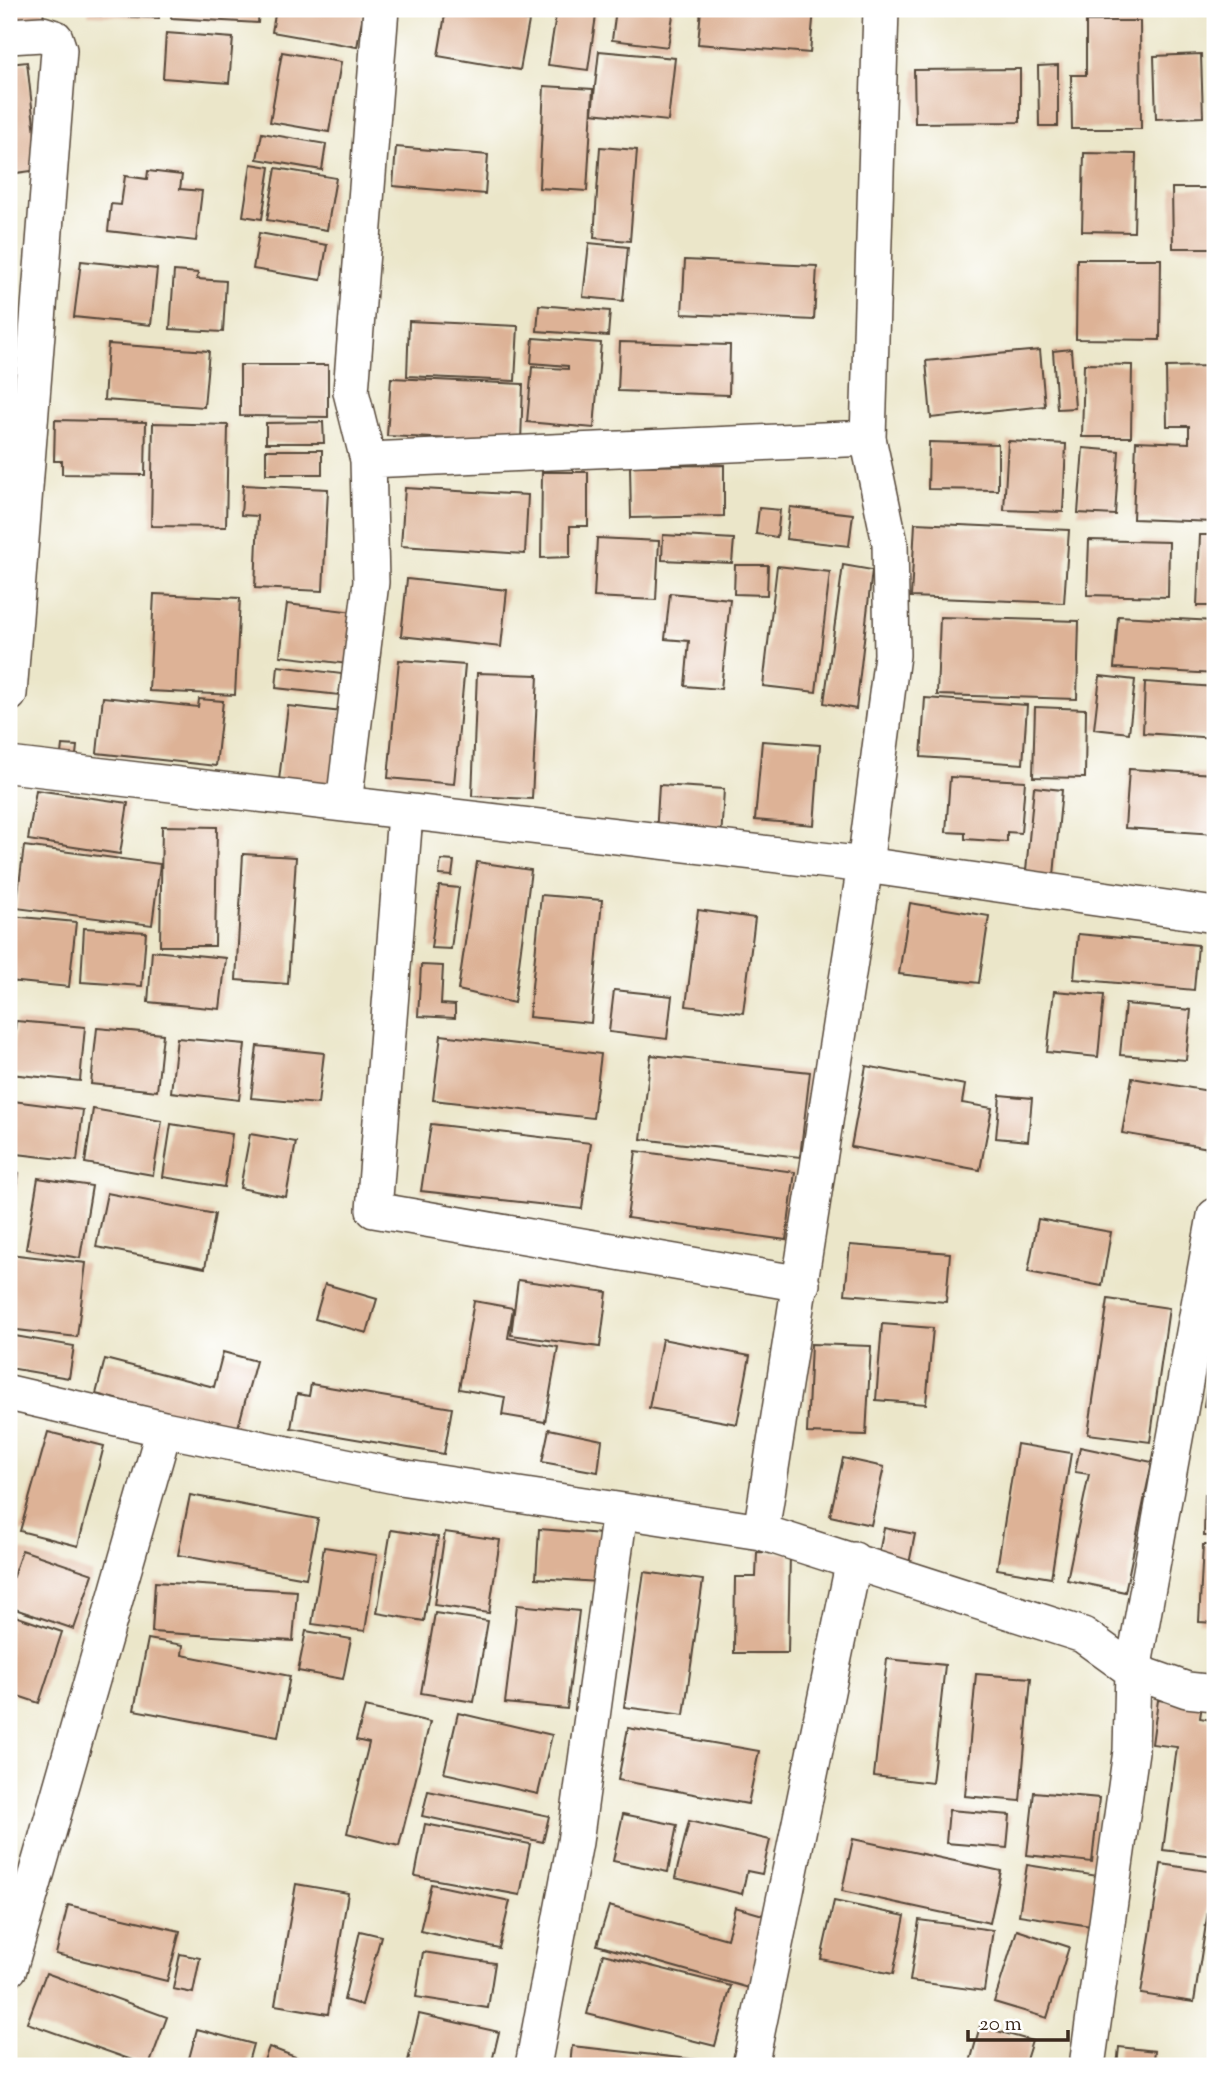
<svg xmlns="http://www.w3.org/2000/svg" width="1224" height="2075" font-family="'Sorts Mill Goudy',serif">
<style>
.building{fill:#ddb296}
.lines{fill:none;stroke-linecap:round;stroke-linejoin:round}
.street-casing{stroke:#554638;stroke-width:38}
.street{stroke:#fff;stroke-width:35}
</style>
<rect width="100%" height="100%" fill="#fff"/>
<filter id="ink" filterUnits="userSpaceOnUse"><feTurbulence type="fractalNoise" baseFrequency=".0143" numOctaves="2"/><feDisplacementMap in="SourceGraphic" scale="14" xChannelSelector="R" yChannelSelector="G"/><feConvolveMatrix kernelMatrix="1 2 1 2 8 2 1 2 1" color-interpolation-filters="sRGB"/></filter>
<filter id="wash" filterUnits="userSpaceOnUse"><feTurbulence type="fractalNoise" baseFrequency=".00686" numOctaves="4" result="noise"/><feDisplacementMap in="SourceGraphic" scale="28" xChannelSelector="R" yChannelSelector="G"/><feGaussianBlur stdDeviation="1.57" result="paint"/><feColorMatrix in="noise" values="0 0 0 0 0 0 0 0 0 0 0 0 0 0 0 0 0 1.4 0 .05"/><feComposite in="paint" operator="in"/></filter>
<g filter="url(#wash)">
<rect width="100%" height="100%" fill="#ebe6c9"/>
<g id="blocks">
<path class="building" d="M9,9H44L42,27L9,24Z
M89,9H159V18L88,15Z
M172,9H259L258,23L171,18Z
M276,9H364L357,47L272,32Z
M446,9H524L522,20L529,21L520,70L438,56Z
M557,9H597L588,70L548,65Z
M616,9H674L668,47L612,40Z
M701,9H814L810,53L698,44Z
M1086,21H1140L1141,129H1072L1071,75H1086Z
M166,33L233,38L229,83L163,78Z
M599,51L675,58L668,121L592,113Z
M282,52L341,62L329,132L270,122Z
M1201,54L1203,117L1156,119L1154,56Z
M27,62L39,170L9,174V64Z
M1058,65V126H1039L1038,66Z
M1020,69V122L915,123L914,70Z
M544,86L593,89L587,191L539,188Z
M262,133L326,144L322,170L257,159Z
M396,147L488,155L485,194L393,186Z
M600,147L637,150L630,241L594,238Z
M1084,153L1136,154L1134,232L1082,231Z
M251,164L270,167L262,219L243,216Z
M276,168L336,178L327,230L267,220Z
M148,171L182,175L180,189L202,191L196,241L108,231L111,204L121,205L125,176L147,179Z
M1172,188H1215V248H1173Z
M9,208H12L17,314H9Z
M259,233L327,245L321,280L253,269Z
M589,243L628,247L623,301L583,297Z
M1077,259H1161L1160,340L1076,339Z
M685,260L817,266L814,320L682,314Z
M81,261L157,269L151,325L74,317Z
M174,271L198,273L197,279L226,281L223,332L170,329Z
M539,305L610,311L608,336L537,331Z
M409,321L518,326L515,381L407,376Z
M533,338L601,343L594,428L527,422L532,367L568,369V366L531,363Z
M620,342L730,345L729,395L618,391Z
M108,344L209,351L204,407L104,400Z
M1071,349L1075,408L1057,409L1053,351Z
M1040,350L1045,406L931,418L926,361Z
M1084,364L1132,365L1131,437H1082Z
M240,365H328V417L240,416Z
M1215,366V522L1133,519L1136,441L1189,443V426H1167L1166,367Z
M391,378L523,384L521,442L387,436Z
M55,420L146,422L145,475L62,474V461H54Z
M323,422L324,443H266V423Z
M153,423L228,425L226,527L151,526Z
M1008,441L1066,444L1063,512L1004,510Z
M929,442L998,444V490L928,489Z
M1083,448L1119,451L1115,515L1078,513Z
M266,450H322V474H266Z
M724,465V516L631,518L630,466Z
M542,472H588V526H570V557L541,558Z
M243,485L328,489L323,591L255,588L258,516L241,515Z
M405,488L528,495L525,554L401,546Z
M790,507L853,514L849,546L786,539Z
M759,508L780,510L777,537L756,534Z
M915,523L1069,530L1064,603L911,597Z
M663,535L734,539L732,563L662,560Z
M1200,535H1215V606H1197Z
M597,538L659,541L656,600L594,597Z
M1089,540L1169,542L1168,597L1087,595Z
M735,565H768L767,595L734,594Z
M843,565L872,570L856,709L824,703Z
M777,566L830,572L816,692L763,686Z
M407,579L507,590L501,647L401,636Z
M670,593L730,599L721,689L685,686L689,641L665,639Z
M154,594L240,598L235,695L149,691Z
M287,604L355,612L348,664L280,656Z
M1118,616L1215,621V674L1114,668Z
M940,617L1079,621L1077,699L937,695Z
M399,660L465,665L454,784L388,778Z
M278,666L342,674L339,695L276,688Z
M477,673L538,675L532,799L472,796Z
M1100,676L1135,680L1129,733L1094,729Z
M1145,682L1215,687V738L1143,733Z
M103,697L198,707L199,699L223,701L216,766L97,753Z
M925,698L1027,705L1023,764L921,757Z
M288,706L342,712L332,787L279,780Z
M1035,707L1086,709L1085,778L1033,777Z
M762,741L820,745L814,825L755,820Z
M62,745L77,746L75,764L60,763Z
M1129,769L1215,774V834L1125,828Z
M950,777L1025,781L1021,833L1007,832V842L965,839V833L946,832Z
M659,785L724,789L721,840L656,836Z
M1034,787L1062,790L1053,886L1026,871Z
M36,790L128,803L120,854L28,840Z
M162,826L217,827L215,946H160Z
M24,846L160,864L152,925L16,908Z
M243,854L296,857L288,984L236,980Z
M441,860L454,861L452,876L439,875Z
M477,862L531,870L514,1003L458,990Z
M439,886L459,888L451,949L431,948Z
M541,895L602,900L591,1023L529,1017Z
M910,903L989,916L979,983L899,974Z
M698,910L755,918L743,1013L686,1006Z
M10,916L76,922L69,987L9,981Z
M84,928L146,932L142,986L81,982Z
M1078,934L1198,945L1194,990L1074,979Z
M152,951L226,958L220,1009L148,1002Z
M421,965L443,966L441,1004L455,1005V1018L418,1016Z
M614,990L672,996L667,1039L609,1032Z
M1054,991L1104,995L1098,1057L1047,1052Z
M1125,1004L1191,1010L1186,1060L1120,1055Z
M16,1021L85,1027L80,1081L10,1074Z
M97,1028L163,1034L157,1091L91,1084Z
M441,1035L601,1054L593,1118L433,1100Z
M177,1038L245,1044L239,1100L171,1092Z
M257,1046L324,1053L318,1104L251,1098Z
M651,1055L810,1072L800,1157L641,1139Z
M866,1066L965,1085L962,1103L992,1108L980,1170L851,1147Z
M1132,1078L1215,1092L1209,1148L1122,1133Z
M1000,1095L1032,1098L1028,1141L996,1138Z
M13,1101L83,1110L77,1161L9,1153Z
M93,1109L162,1121L153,1175L85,1163Z
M171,1124L232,1134L224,1187L163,1177Z
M431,1124L591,1143L582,1209L421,1191Z
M250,1134L296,1142L286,1197L240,1188Z
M636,1151L795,1172L786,1240L627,1218Z
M9,1171L19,1173L10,1231H9Z
M38,1178L92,1186L80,1258L26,1249Z
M107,1193L215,1214L205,1268L96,1247Z
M1038,1219L1111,1232L1102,1286L1028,1272Z
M850,1245L950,1253L946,1302L845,1294Z
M9,1254L86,1263L77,1337L9,1329Z
M518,1280L607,1292L600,1347L511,1335Z
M325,1284L377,1299L367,1333L315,1319Z
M1108,1299L1169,1308L1150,1442L1088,1434Z
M474,1301L513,1308L508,1338L558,1347L545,1422L502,1415L505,1397L459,1389Z
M882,1324L933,1328L926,1404L876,1400Z
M9,1335L74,1346L69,1378L9,1368Z
M1214,1338H1215V1407L1204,1406Z
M662,1339L750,1356L737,1424L649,1408Z
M811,1344L871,1346L866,1435L807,1433Z
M223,1352L256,1361L237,1431L96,1394L105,1359L214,1387Z
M311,1384L452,1408L444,1454L291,1428L297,1394L309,1396Z
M549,1429L602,1440L598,1472L542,1462Z
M48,1432L104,1446L78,1546L20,1531Z
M1017,1444L1071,1453L1051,1578L997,1569Z
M1080,1447L1152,1462L1125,1592L1067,1580L1089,1474L1075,1472Z
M843,1458L884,1467L871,1525L830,1516Z
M190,1495L318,1519L306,1578L178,1555Z
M1205,1495H1215V1536H1204Z
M884,1528L915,1534L909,1564L878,1558Z
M539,1529L602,1534L599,1582L536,1578Z
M391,1530L438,1537L424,1621L377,1613Z
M445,1532L500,1540L489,1613L434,1605Z
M1203,1545H1215V1623L1199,1622Z
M324,1547L377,1555L365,1631L312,1624Z
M22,1550L93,1574L74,1629L9,1607V1588Z
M757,1552L790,1553L788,1653H734L735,1577H756Z
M644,1572L703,1580L684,1715L624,1707Z
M155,1582L297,1591L293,1641L152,1632Z
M517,1605L579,1611L567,1709L505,1703Z
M435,1613L488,1621L474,1702L421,1693Z
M9,1614L62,1632L39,1703L9,1693Z
M306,1631L351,1639L343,1679L298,1671Z
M148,1639L183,1645L182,1655L290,1676L278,1737L134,1710Z
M887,1659L945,1665L932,1783L874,1776Z
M976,1674L1031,1678L1020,1801L965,1796Z
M1214,1699L1215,1856L1163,1850L1177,1747L1152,1744L1158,1700L1202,1705L1200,1718L1211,1720Z
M365,1707L430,1722L399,1846L347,1833L369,1743L356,1740Z
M458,1713L552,1735L538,1794L444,1773Z
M628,1728L759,1751L748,1804L618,1780Z
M428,1791L549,1816L543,1842L422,1816Z
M1034,1792L1099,1798L1092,1862L1027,1855Z
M949,1810L1010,1815L1007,1848L946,1843Z
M623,1814L677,1825L668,1872L613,1861Z
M689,1821L770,1840L762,1874L747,1871L742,1894L675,1878Z
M425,1824L530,1844L520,1895L415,1876Z
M853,1839L1001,1871L990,1923L842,1891Z
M1161,1864L1214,1872L1194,2002L1141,1994Z
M1027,1865L1098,1876L1091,1926L1019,1915Z
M296,1884L348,1893L328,2014L275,2005Z
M431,1884L510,1901L499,1948L420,1931Z
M834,1901L905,1916L893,1974L821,1959Z
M68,1905L180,1931L167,1981L56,1954Z
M609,1906L727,1939L735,1907L770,1917L749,1988L597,1945Z
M919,1920L993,1930L984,1991L910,1981Z
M1017,1930L1069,1947L1047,2018L994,2002Z
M360,1931L381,1936L362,2005L344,2000Z
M423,1952L495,1963L488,2008L416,1997Z
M180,1954L200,1958L193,1993L173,1989Z
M603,1954L731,1986L715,2046L587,2014Z
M46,1973L167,2017L149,2066L27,2023Z
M419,2014L499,2032L491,2066H430L408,2061Z
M980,2026L1032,2041L1024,2066H969Z
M197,2029L253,2044L247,2066H187Z
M572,2046L698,2060L697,2066H570Z
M269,2047L319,2066H262Z
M1119,2047L1155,2051L1153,2066H1117Z"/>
</g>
</g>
<g filter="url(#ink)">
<use href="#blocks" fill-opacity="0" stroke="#554638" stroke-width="2"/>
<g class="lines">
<g class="street-casing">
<path id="street" d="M9,36L42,34L55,38L59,50L9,694
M368,460L868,438
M9,765L865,865L1215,915
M344,804L371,582L368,460L351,392L381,9
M405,814L374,1210L802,1284
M9,1393L164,1429L400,1477L761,1532L1083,1635L1133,1671L1187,1690L1215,1693
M761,1532L865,865L892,655L890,543L868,438L881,9
M9,1969L164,1429
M533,2066L575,1842L620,1511
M750,2066L854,1560
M1087,2066L1131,1751L1133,1671L1215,1216"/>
</g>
<use href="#street" class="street"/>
</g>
</g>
<rect width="1224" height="2075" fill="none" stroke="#fff" stroke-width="35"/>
<path d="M968 2030v10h100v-10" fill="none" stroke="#3b2a1e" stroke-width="3.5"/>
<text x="979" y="2030" font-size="21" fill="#3b2a1e" stroke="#ffffff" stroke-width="5" paint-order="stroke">20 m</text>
</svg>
